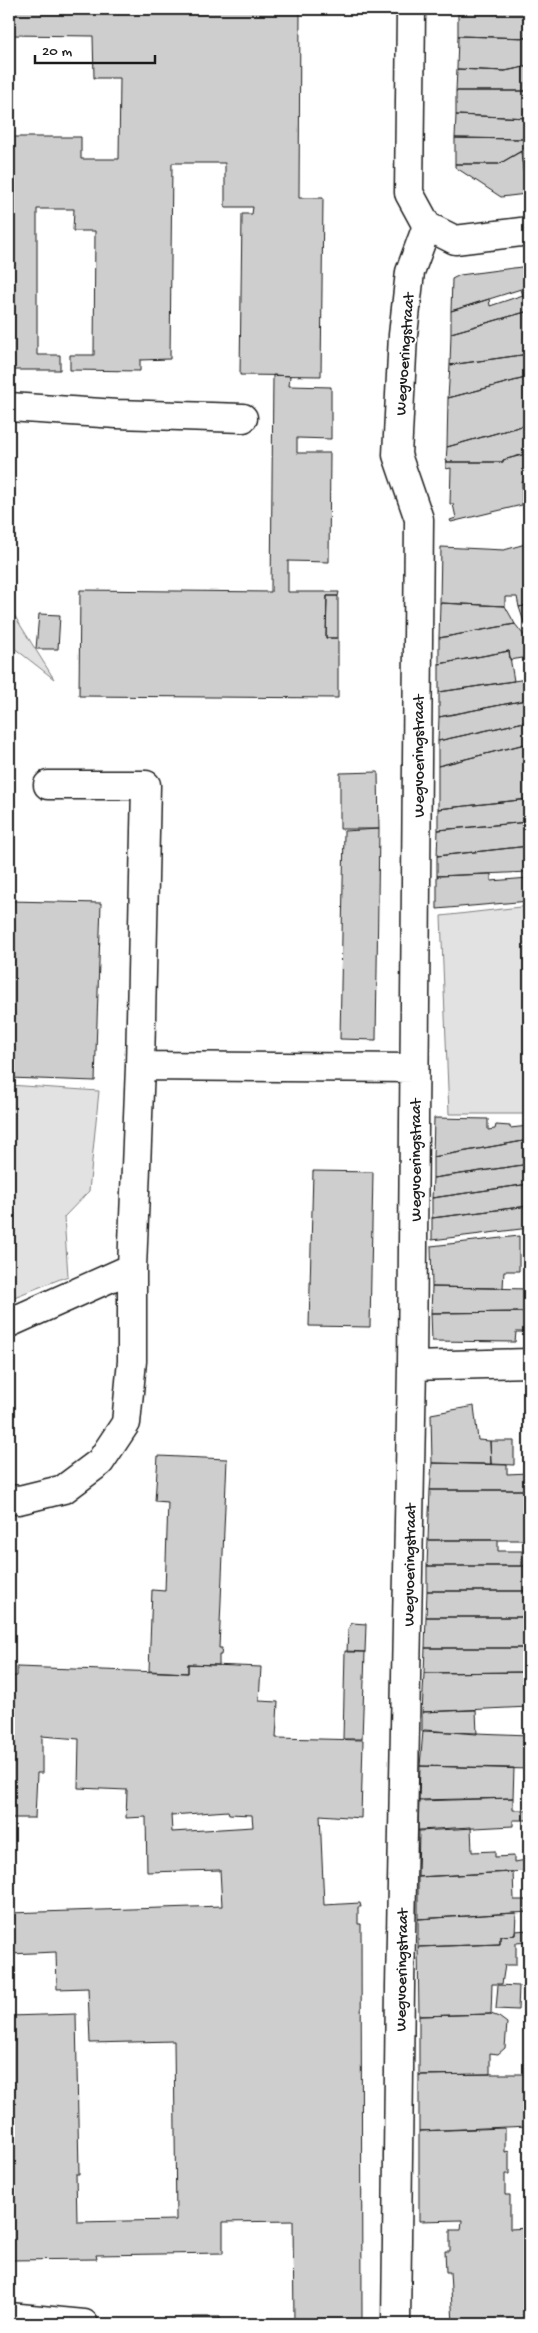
<svg xmlns="http://www.w3.org/2000/svg" width="538" height="2333" font-family="'Gochi Hand',sans-serif">
<style>
.green{fill:#e2e2e2;stroke:#7f7f7f}
.building{fill:#cecece;stroke:#1c1c1c;fill-rule:evenodd}
.lines{fill:none;stroke-linecap:round;stroke-linejoin:round}
.minor-casing{stroke:#1c1c1c;stroke-width:31}
.major-casing{stroke:#1c1c1c;stroke-width:31}
.minor{stroke:#fff;stroke-width:28}
.major{stroke:#fff;stroke-width:28}
.labels{text-anchor:middle;stroke-width:4;stroke-linejoin:round;paint-order:stroke}
.street-label{font-size:16px;fill:#1c1c1c;stroke:#fff}
</style>
<rect width="100%" height="100%" fill="#fff"/>
<filter id="ink" filterUnits="userSpaceOnUse"><feTurbulence type="fractalNoise" baseFrequency=".02" numOctaves="2"/><feDisplacementMap in="SourceGraphic" scale="10" xChannelSelector="R" yChannelSelector="G"/><feConvolveMatrix kernelMatrix="1 2 1 2 8 2 1 2 1" color-interpolation-filters="sRGB"/></filter>
<g filter="url(#ink)">
<path class="green" d="M9,607L54,679L9,644Z
M529,906V1114H449L441,916Z
M9,1085L99,1091L89,1191L64,1217L68,1276L9,1299Z"/>
<path class="building" d="M9,9H300L299,198H323L321,376L240,375L242,214H252L253,207H225V163H172L170,359L140,360V371L70,370V355H94L95,231H73L74,209H37V355H60V370H9V137H81V159H119L120,78H94L93,36L9,35Z
M458,9H529V38L458,36Z
M458,36L529,38V66L505,71L457,69Z
M529,66V91H456L457,69L505,71Z
M456,91H529V109L527,111L529,118L456,115Z
M456,115L529,118V132L522,139L455,138Z
M529,132V147L499,164H455V138L522,139Z
M529,147V194H526L521,151Z
M521,151L526,194L501,197L455,167V164H499Z
M529,266V293L523,296L521,289L451,311L452,279L460,275Z
M529,293V311L451,333V311L489,299L490,306Z
M529,311V354L450,365L451,333Z
M529,354V377L448,398L450,365Z
M273,375L290,376L289,386L331,387V439L297,438V453H330L329,562L288,561V592H339L338,596H327L326,638H338V698L79,696L80,590L271,592Z
M529,377V424L447,447L448,398Z
M529,424V453L503,460V462H446L447,447Z
M529,453V481L522,482V505L451,522L450,520L456,518L453,504H450L451,468L446,469V462H503V460Z
M529,543V605L519,607L517,597H505V606L440,603L441,547L504,550Z
M327,596H338V638H326Z
M440,603L505,606L515,624L439,638Z
M529,605V624L525,625L519,607Z
M39,614L60,615L58,649H36Z
M515,624L526,638L529,657L510,660L509,651L439,664V638Z
M509,651L514,681L439,692V664Z
M527,679L526,700L439,717V692Z
M526,700L529,721L438,741L439,717Z
M529,721V743L438,766V741Z
M529,743V799L438,809V766Z
M378,772L379,829H340V773Z
M529,799V822L438,830V809Z
M529,822V846L437,856L438,830Z
M379,829L376,1040L340,1039L344,831Z
M529,846V872L437,876V856Z
M491,874V881L529,878V901L437,909V876Z
M9,901L101,903L95,1081L9,1078Z
M434,1118L488,1119V1130L495,1129L496,1125L510,1126V1128L529,1126V1140L433,1157Z
M529,1140V1149L523,1150V1165L433,1178V1157Z
M529,1164V1184L432,1198L433,1178Z
M313,1171L373,1172L370,1327L309,1326Z
M529,1184V1206L432,1218V1198Z
M529,1206V1228L432,1240V1218Z
M519,1236V1271H504L503,1288L432,1287L431,1246Z
M432,1287L529,1289V1312L431,1313Z
M529,1312V1332H516L515,1342L432,1341L431,1313Z
M474,1406L478,1440L490,1441L491,1464L432,1463L431,1414Z
M490,1441H514V1465L491,1464Z
M158,1456L227,1459L219,1648H222L221,1655H219V1665L188,1664V1673L149,1671L152,1590L165,1591L168,1502L155,1501Z
M432,1463L507,1465V1474L529,1473V1490H430Z
M430,1490H525L526,1499H529V1540H428Z
M428,1540H498V1551H522V1566H427Z
M427,1566H529V1591H427Z
M427,1591H529V1617H426Z
M426,1617H529V1648H425Z
M352,1623L366,1624L365,1652H347L348,1629Z
M425,1648H529V1672L424,1673Z
M345,1651L365,1652L362,1739H343Z
M188,1664L261,1667L259,1701L278,1702L276,1738L363,1740L361,1818L320,1815L324,1905L360,1903L361,1907H358V1924H361L362,2324H223H294L293,2221L223,2222V2253L96,2255L97,2259L9,2260V2016L76,2014L79,2174H76L77,2222L176,2220L174,2041L90,2043L88,1988L57,1989L56,1952L9,1954V1913L222,1906L220,1870L147,1872L146,1817L126,1818L127,1790L78,1788L79,1739L42,1736V1773H37L35,1818H9V1676H17V1667L188,1673ZM228,1811L229,1814L252,1815L253,1827L172,1832L171,1815Z
M529,1672V1707L422,1712L424,1673Z
M476,1710L477,1734L424,1730L422,1732V1712Z
M423,1731L529,1735V1769L420,1766Z
M420,1766L514,1768L513,1798L419,1801Z
M513,1798V1810H529V1820H513V1826L418,1831L419,1800Z
M471,1827L472,1852L495,1851V1857L514,1856V1862L527,1860V1871L418,1877L419,1830Z
M513,1872L514,1900H529V1912L418,1919V1877Z
M516,1913L515,1935L500,1936V1944L418,1947V1919Z
M529,1930V1942L516,1943V1965H505L502,1984H492L491,2014L419,2016L418,1947L500,1944V1936L515,1935V1931Z
M498,1985L519,1986L518,2010L496,2009Z
M491,2014L499,2017L507,2023L505,2048L498,2054L490,2053V2074L419,2075V2016Z
M490,2074H529V2126L419,2131V2075Z
M505,2128V2152L509,2151V2174H505V2195H510V2229L529,2228V2324H453L450,2272H446L445,2251H450V2230H461L462,2220L419,2221V2131Z
M193,2317H220V2324H193Z"/>
<g class="lines">
<g class="minor-casing">
<path id="minor" d="M9,407L117,414L243,418
M48,785H146L140,1066L414,1068
M9,1323L132,1268
M412,1366L529,1363
M9,1499L19,1500L64,1489L100,1462L126,1423L132,1361V1268L140,1066
M9,2317L84,2324
M396,2324L400,1986L412,1366L419,519L397,455L403,335L410,272L427,226"/>
</g>
<g class="major-casing">
<path id="major" d="M411,9L409,193L427,226L455,240L529,231"/>
</g>
<use href="#minor" class="minor"/>
<use href="#major" class="major"/>
</g>
</g>
<g class="labels">
<g class="street-label">
<text transform="translate(403 354) rotate(-86)" y="6">Wegvoeringstraat</text>
<text transform="translate(417 756) rotate(-90)" y="6">Wegvoeringstraat</text>
<text transform="translate(414 1160) rotate(-90)" y="6">Wegvoeringstraat</text>
<text transform="translate(408 1565) rotate(-89)" y="6">Wegvoeringstraat</text>
<text transform="translate(400 1970) rotate(-89)" y="6">Wegvoeringstraat</text>
</g>
</g>
<rect width="538" height="2333" fill="none" stroke="#fff" stroke-width="30"/>
<rect x="15" y="15" width="508" height="2303" fill="none" stroke="#1c1c1c" stroke-width="2" filter="url(#ink)"/>
<path d="M35 55v8h120v-8" fill="none" stroke="#1c1c1c" stroke-width="2.5"/>
<text x="42" y="55" font-size="15" fill="#1c1c1c" stroke="#ffffff" stroke-width="4" paint-order="stroke">20 m</text>
</svg>
